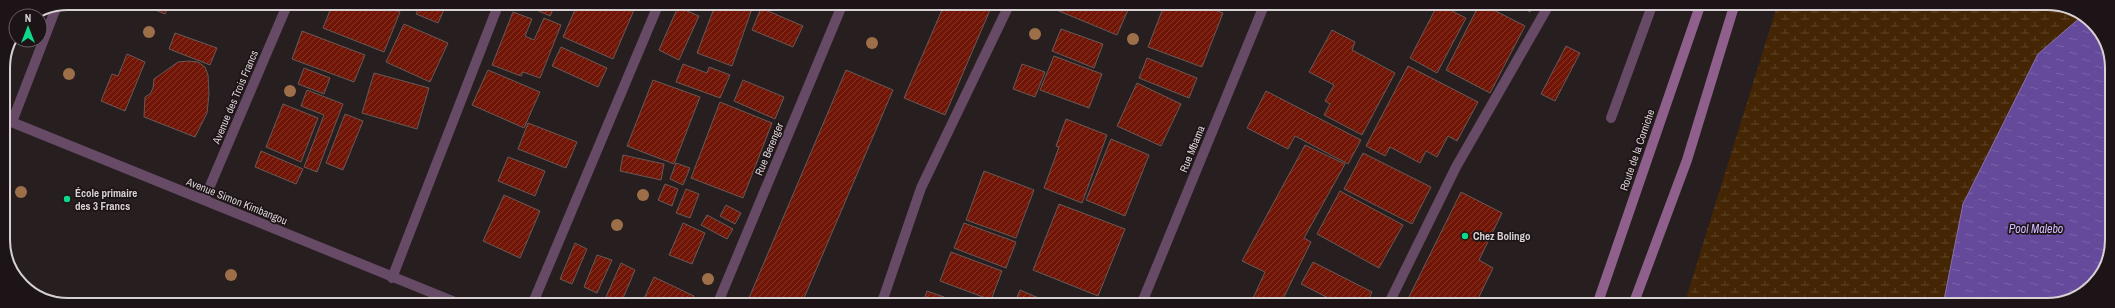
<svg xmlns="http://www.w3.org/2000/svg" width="2115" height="308" font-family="'Archivo Narrow',sans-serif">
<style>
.wetland{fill:url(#wetland-marsh)}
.water{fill:url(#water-ripples);stroke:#8872ab}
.building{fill:url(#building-hatch);stroke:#655a58}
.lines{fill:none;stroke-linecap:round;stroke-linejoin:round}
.service{stroke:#674a65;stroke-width:10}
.minor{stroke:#674a65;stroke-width:10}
.tertiary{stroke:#674a65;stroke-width:10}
.secondary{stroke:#8f608c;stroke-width:10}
.tree{fill:#9d6f48}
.poi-dot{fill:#0dd98a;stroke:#1d1417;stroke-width:1.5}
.labels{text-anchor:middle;stroke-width:3.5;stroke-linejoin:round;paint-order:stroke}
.street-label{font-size:11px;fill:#d8d1d3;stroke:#1d1417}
.poi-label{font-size:11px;font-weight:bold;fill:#d8d1d3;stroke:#1d1417;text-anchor:start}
.water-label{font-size:12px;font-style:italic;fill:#d0bcff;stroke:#1d1417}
.rim{fill:none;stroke:#d8d1d3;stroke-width:2}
</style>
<defs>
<pattern id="wetland-marsh" width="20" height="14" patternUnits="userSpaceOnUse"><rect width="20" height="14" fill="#452604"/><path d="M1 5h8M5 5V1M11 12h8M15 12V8" fill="none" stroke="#5f4428"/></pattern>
<pattern id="water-ripples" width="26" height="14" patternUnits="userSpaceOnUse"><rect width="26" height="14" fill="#65499a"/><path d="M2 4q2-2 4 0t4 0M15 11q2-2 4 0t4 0" fill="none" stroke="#7a62a7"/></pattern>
<pattern id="building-hatch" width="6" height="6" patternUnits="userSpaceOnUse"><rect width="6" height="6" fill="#711606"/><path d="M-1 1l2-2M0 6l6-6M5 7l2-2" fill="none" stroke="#843729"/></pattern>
</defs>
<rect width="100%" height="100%" fill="#271e20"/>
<path class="wetland" d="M1778,3L2056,4L2082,16L2038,54L1963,204L1943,305H1684Z"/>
<path class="water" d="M2082,16L2090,19L2111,55V249L2090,289L2048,305H1943L1963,204L2038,54Z"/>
<path class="building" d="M138,3H170L165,14Z
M333,3H378L400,12L384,52L323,28Z
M421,3H447L438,23L416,14Z
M521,3H556L550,16Z
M578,3H637L613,59L563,37Z
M716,3H754L732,66L697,53Z
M945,3H993L945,115L904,98Z
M1056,3H1131L1117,35L1054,9Z
M1165,3H1196L1223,13L1202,67L1148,47Z
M1480,3L1525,26L1490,93L1446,70Z
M1513,3H1535L1530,12Z
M1438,4L1466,18L1437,73L1410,58Z
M678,7L699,16L679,60L659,50Z
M761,8L803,26L793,47L752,30Z
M513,12L532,19L525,36L534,40L544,18L561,25L540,78L523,72L521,76L492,65Z
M404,24L448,43L430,82L386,62Z
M1061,29L1103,44L1094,68L1052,51Z
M1332,30L1355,42L1352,50L1395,73L1362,135L1324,115L1330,104L1325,101L1334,85L1309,72Z
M302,31L365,55L354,82L292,59Z
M175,33L217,48L210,65L169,49Z
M1566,46L1580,53L1555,101L1541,94Z
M561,47L607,68L598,87L552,66Z
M127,54L145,62L125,111L101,101L112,74L118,76Z
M1054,56L1102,74L1089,108L1040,90Z
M1147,58L1197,78L1189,98L1139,78Z
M188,61L198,62L205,67L208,75L209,94L207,113L195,137L144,117L145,97L150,94L153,88L154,79L178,62Z
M683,64L707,73L709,67L730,75L720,98L676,82Z
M1022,64L1045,72L1035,97L1013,89Z
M1408,66L1478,102L1457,141L1448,136L1437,157L1426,151L1420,163L1390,147L1385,156L1366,146Z
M304,68L330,78L324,94L298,84Z
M488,70L540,92L524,128L472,105Z
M846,70L893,90L801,305H746Z
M374,73L429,88L417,129L362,113Z
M653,80L700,97L674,164L627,146Z
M743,80L784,97L775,119L734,101Z
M1137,83L1181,104L1161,146L1117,126Z
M307,90L343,104L317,172L304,167L324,115L301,106Z
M1266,91L1361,140L1348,164L1295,136L1288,149L1247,128Z
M720,102L772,123L743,198L691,178Z
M283,104L318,118L301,162L266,147Z
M345,114L363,121L343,170L326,163Z
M1066,119L1107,135L1082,203L1044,188L1059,147L1056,146Z
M528,123L577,142L566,168L518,149Z
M1111,139L1149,155L1125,216L1086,200Z
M1305,145L1345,164L1304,238L1311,242L1280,305H1250L1265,272L1242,261Z
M261,151L303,169L296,184L255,167Z
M1363,153L1431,187L1412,224L1344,189Z
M623,155L664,164L661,180L620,171Z
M508,157L545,171L535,196L498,181Z
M676,163L690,168L683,185L670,179Z
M984,171L1034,190L1016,238L966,220Z
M665,184L678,189L672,206L658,200Z
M686,189L699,194L690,218L676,213Z
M1340,191L1403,225L1379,268L1317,234Z
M1461,192L1502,213L1479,260L1493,268L1475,305H1405Z
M504,195L540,211L520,258L483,241Z
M1059,204L1125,229L1098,296L1033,270Z
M726,205L741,213L735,224L720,216Z
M707,215L733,229L727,239L701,225Z
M683,223L705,233L692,264L669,255Z
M964,223L1016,242L1006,268L954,248Z
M575,243L587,249L572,284L560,279Z
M951,252L1002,271L991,300L940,281Z
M597,255L612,260L597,293L584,287Z
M1313,262L1372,292L1366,305H1342L1301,284Z
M621,263L635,270L621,303L606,297Z
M654,277L694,296L690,305H641Z
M1020,290L1055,305H1014Z
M927,291L944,297L941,305H922Z"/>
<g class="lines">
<path class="service" d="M1611,118L1653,3
M1388,305L1456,167L1550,3"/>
<path class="minor" d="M12,122L56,8
M204,200L462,305
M392,278L499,3
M532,305L659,3
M717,305L843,3
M881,305L921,188L1010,3
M1141,305L1265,3"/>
<path class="tertiary" d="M4,119L204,200L288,3"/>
<path class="secondary" d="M1597,305L1701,3
M1633,305L1687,160L1735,3"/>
</g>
<g class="tree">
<circle cx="149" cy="32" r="6"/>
<circle cx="1035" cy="34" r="6"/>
<circle cx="1133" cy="39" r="6"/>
<circle cx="872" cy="43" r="6"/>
<circle cx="69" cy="74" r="6"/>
<circle cx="290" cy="91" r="6"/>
<circle cx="21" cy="192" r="6"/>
<circle cx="643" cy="195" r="6"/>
<circle cx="617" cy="225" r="6"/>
<circle cx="231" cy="275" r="6"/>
<circle cx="708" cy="279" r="6"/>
</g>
<g class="poi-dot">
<circle cx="67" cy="199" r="4"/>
<circle cx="1465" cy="236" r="4"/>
</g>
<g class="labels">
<g class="street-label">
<text transform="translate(235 97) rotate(-67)" y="4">Avenue des Trois Francs</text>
<text transform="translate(769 149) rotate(-67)" y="4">Rue Berenger</text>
<text transform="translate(1192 149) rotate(-68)" y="4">Rue Mbama</text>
<text transform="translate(1637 150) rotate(-71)" y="4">Route de la Corniche</text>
<text transform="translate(237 201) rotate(22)" y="4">Avenue Simon Kimbangou</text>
</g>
<g class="poi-label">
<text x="75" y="197">École primaire<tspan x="75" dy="13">des 3 Francs</tspan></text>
<text x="1473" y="240">Chez Bolingo</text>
</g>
<g class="water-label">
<text x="2036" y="233">Pool Malebo</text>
</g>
</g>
<path d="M0 0H2115V308H0ZM68 10H2047A58 58 0 0 1 2105 68V240A58 58 0 0 1 2047 298H68A58 58 0 0 1 10 240V68A58 58 0 0 1 68 10Z" fill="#1d1417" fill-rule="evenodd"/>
<path class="rim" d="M68 10H2047A58 58 0 0 1 2105 68V240A58 58 0 0 1 2047 298H68A58 58 0 0 1 10 240V68A58 58 0 0 1 68 10Z"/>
<g transform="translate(28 28)"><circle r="19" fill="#1d1417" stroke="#686062"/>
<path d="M0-3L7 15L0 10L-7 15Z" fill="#0dd98a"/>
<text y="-6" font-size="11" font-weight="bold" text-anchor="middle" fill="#d8d1d3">N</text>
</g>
</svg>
